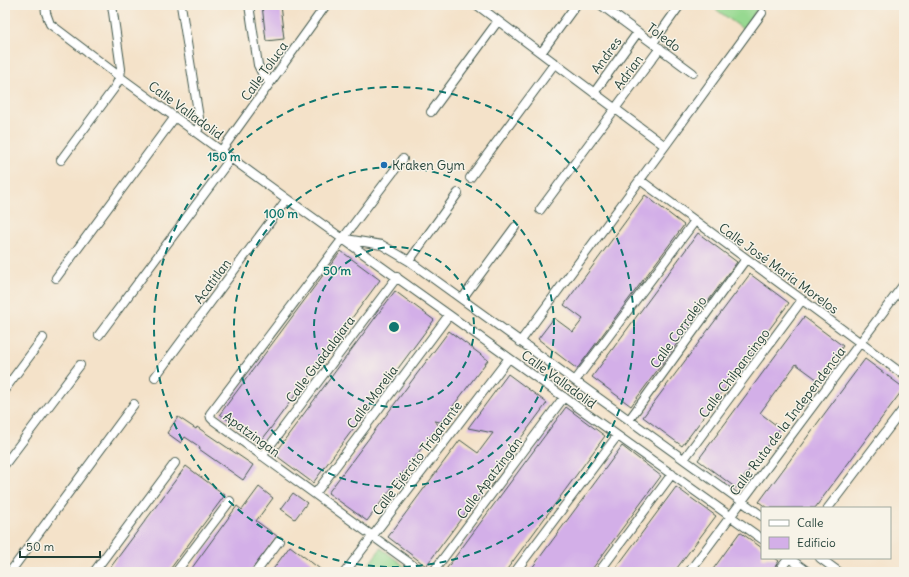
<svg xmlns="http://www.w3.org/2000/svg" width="909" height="577" font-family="Delius,sans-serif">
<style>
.green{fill:#97d991;stroke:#5b8b62}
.building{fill:#d3afe8}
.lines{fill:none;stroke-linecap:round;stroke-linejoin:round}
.minor-casing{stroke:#3f564a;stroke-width:10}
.minor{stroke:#fff;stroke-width:8}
.ring{fill:none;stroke:#0f766e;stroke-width:2;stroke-dasharray:7 5}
.poi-dot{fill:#1f6fb2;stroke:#f7f3e8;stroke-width:1.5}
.labels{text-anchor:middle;stroke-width:3;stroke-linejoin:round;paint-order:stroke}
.street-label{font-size:13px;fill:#1f3d34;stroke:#f7f3e8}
.poi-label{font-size:13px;fill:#1f3d34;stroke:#f7f3e8;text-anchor:start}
.centre{fill:#0f766e;stroke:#f7f3e8;stroke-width:2}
.ring-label{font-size:12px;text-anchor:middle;font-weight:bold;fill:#0f766e;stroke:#f7f3e8;stroke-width:3;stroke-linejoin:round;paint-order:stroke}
</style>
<rect width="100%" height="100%" fill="#f7f3e8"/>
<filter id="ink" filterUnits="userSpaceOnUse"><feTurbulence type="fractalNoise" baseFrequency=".025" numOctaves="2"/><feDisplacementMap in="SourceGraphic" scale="8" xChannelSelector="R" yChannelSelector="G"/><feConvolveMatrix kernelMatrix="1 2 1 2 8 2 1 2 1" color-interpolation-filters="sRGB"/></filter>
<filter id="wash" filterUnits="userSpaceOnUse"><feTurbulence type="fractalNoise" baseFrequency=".012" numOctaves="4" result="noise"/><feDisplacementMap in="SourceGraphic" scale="16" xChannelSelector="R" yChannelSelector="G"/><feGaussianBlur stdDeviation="0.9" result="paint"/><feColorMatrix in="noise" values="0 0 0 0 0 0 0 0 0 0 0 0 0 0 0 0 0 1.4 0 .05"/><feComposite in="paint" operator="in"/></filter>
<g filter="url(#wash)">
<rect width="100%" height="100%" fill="#f4e2c9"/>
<path class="green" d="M710,5H760L743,29Z
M381,548L412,572H363Z"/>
<g id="blocks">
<path class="building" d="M262,5H280L284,39L266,41Z
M645,195L684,225L577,369L538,339L554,318L573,332L583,319L564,305Z
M698,233L737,262L631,406L592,377Z
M341,251L380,280L259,444L220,414Z
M750,274L789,303L682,446L643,417Z
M395,291L434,320L313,483L274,454Z
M804,317L843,346L818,380L796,364L760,413L780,428L736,488L698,460Z
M449,331L488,360L441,422L434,421L439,425L367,521L328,493Z
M865,359L904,388L815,508H767L759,502Z
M508,374L547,403L426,566L388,537L460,440L478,453L493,433L468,428Z
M566,407L605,436L505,572H444Z
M178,417L196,429L197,427L253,465L243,480L199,449L200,447L185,437L181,443L167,433Z
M622,446L661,476L590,572H529Z
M186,466L225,495L168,572H107Z
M259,487L273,498L256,521L277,536L250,572H189L237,506L242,510Z
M676,487L716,516L674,572H613Z
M293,493L307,503L295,519L281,509Z
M740,532L762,548V558H775L779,561L771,572H711Z
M290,546L324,572H271Z"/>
</g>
</g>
<g filter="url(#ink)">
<use href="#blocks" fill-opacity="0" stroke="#3f564a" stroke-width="1"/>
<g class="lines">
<g class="minor-casing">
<path id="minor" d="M45,5L46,13L50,24L120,77L287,199L762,539
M181,5L199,118V126L197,133
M249,5L258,65L262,73L270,83
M477,5L665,146
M601,5L693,73
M653,43L680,5
M541,53L576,5
M594,93L638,32
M431,112L498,21
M221,151L326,5
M403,159L210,414L211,418L213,420L422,572
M61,160L115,87L120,77L121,69L112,5
M470,178L555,63
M640,180L904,375
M540,210L660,48
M346,239L382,245L409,261L762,516
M409,261L458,193
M56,278L175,117
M462,299L515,227
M99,335L231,158
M520,342L665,146L762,13
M155,377L287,199
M575,381L695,221
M5,389L43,338
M629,420L746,259
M262,456L397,277
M684,459L802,300
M5,464L80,365
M315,494L449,315
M828,508L904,408
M820,558L839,572
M10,572L134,404
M94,572L175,463
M176,572L230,501
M256,572L279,541
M345,572L509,358
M433,572L564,397
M515,572L617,436
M599,572L672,474
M689,572L904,284
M778,572L789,558L808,572"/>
</g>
<use href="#minor" class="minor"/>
</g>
</g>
<g class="ring">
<circle cx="394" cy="327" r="80"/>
<circle cx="394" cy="327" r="160"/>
<circle cx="394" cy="327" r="240"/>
</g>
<circle class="poi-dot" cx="384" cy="165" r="4"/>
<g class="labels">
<g class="street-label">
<text transform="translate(664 37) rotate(36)" y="5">Toledo</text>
<text transform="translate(606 55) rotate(-54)" y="5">Andres</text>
<text transform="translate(264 71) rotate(-54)" y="5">Calle Toluca</text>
<text transform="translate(628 72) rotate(-54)" y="5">Adrian</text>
<text transform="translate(186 110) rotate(36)" y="5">Calle Valladolid</text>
<text transform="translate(779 268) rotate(36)" y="5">Calle José María Morelos</text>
<text transform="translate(212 281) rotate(-53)" y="5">Acatitlan</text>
<text transform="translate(678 332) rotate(-54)" y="5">Calle Corralejo</text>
<text transform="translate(320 359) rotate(-53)" y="5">Calle Guadalajara</text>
<text transform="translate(734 373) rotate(-53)" y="5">Calle Chilpancingo</text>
<text transform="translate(559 379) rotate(36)" y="5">Calle Valladolid</text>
<text transform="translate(372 397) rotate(-53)" y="5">Calle Morelia</text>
<text transform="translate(787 421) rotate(-53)" y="5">Calle Ruta de la Independencia</text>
<text transform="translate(252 434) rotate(36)" y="5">Apatzingan</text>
<text transform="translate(417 458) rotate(-53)" y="5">Calle Ejército Trigarante</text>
<text transform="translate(489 478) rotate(-53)" y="5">Calle Apatzingán</text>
</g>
<g class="poi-label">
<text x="392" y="170">Kraken Gym</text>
</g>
</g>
<circle cx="394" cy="327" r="6" class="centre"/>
<g class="ring-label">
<text x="224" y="161">150 m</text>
<text x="281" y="218">100 m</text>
<text x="337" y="275">50 m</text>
</g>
<rect width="909" height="577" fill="none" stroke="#f7f3e8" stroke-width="20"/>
<rect x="761" y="507" width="130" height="52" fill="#f7f3e8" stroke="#a1aaa0"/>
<rect x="769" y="520" width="20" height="6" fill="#ffffff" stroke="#a1aaa0"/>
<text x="797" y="527" font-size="12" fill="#1f3d34">Calle</text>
<rect x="769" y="537" width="20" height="12" fill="#d3afe8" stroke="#a1aaa0"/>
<text x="797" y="547" font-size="12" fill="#1f3d34">Edificio</text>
<path d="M20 551v6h80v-6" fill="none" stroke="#1f3d34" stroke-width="2"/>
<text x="26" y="551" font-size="12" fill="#1f3d34" stroke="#f7f3e8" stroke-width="3" paint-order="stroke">50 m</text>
</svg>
